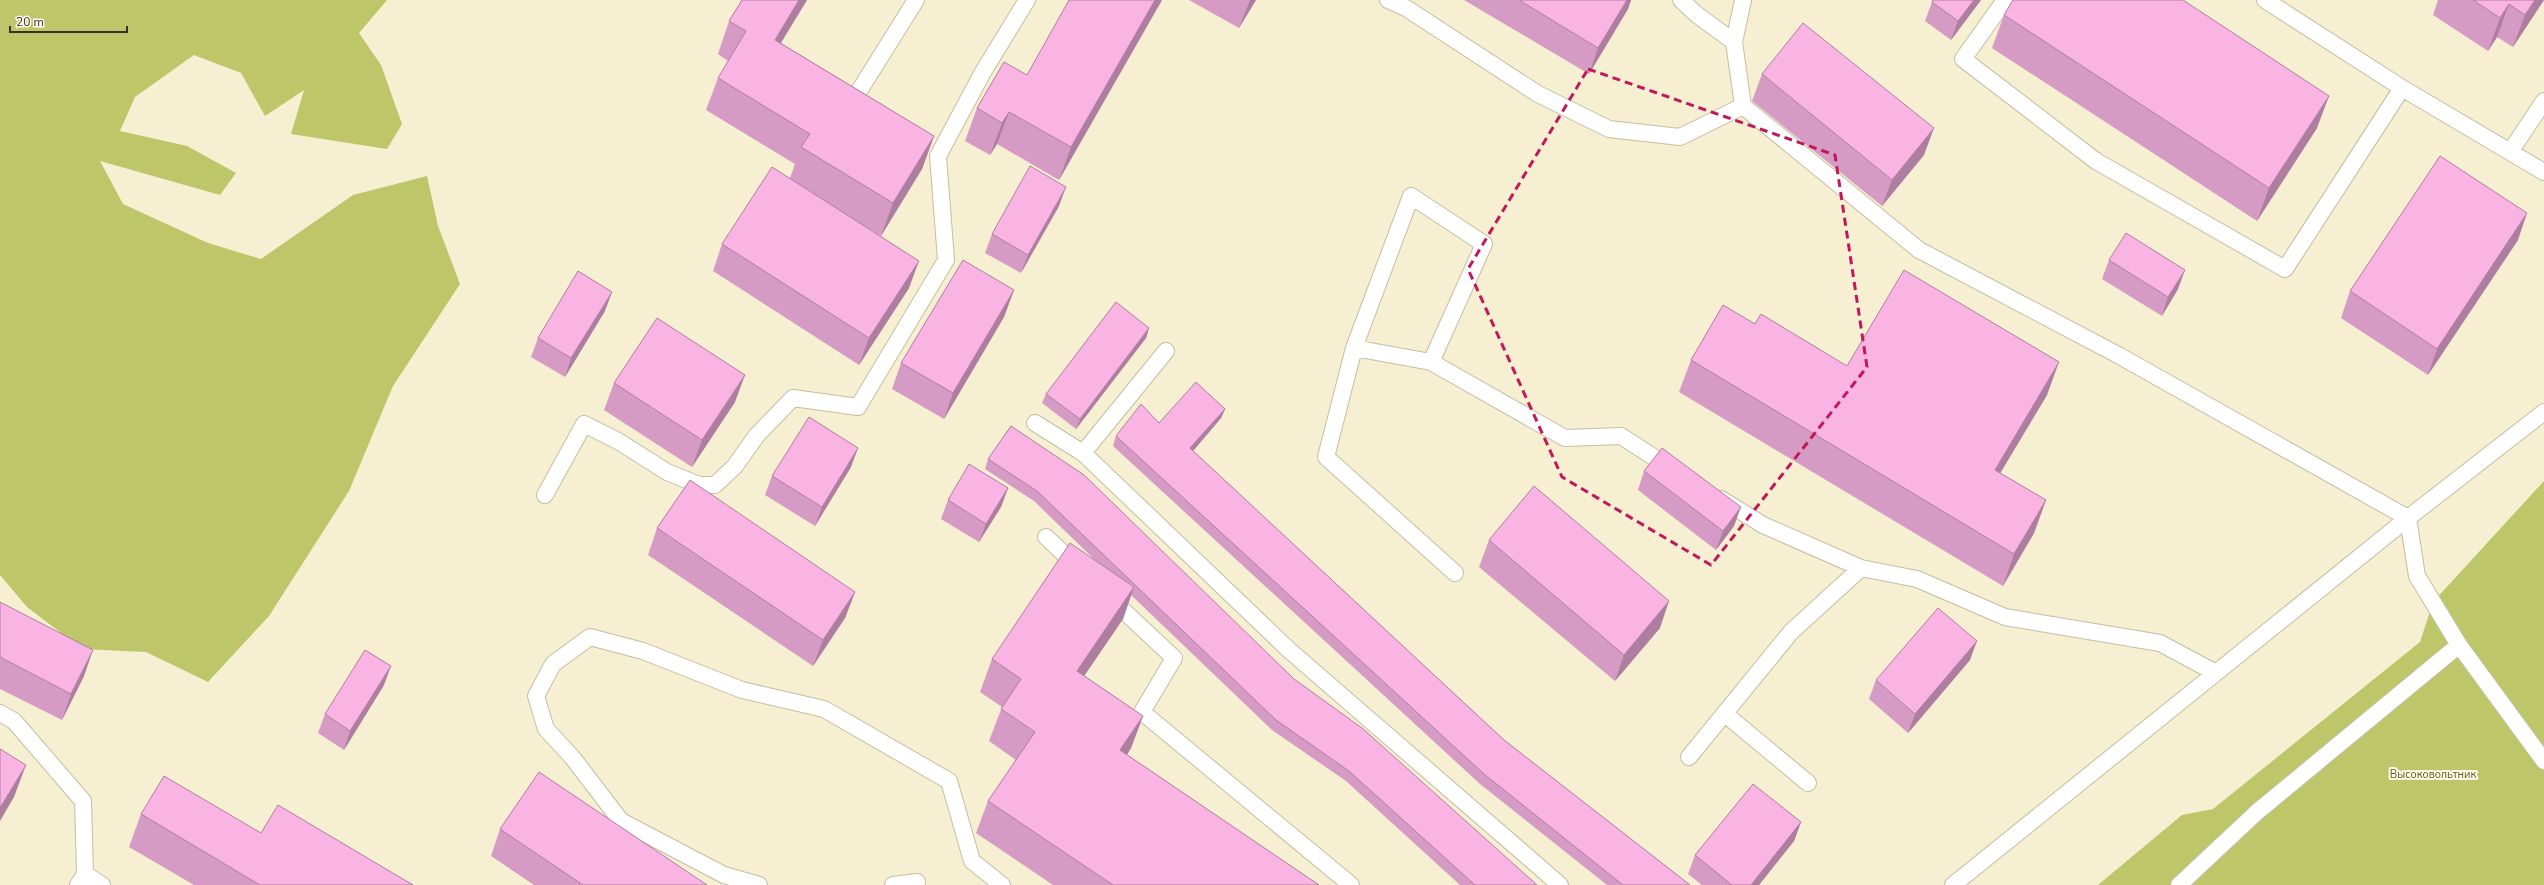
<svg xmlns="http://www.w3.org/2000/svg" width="2544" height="885" font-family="'Nunito Sans',sans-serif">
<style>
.green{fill:#bdc769}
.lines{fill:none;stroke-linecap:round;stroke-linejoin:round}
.service-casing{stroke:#c4bea2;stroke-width:18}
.service{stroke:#fff;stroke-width:16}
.wall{fill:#d69bc4}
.shaded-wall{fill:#ae7ea0}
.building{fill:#f9b4e4;stroke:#ae7ea0}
.marked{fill:none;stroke:#c2185b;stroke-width:3;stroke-dasharray:8 5;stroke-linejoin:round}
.labels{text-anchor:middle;stroke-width:4;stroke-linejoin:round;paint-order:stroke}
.park-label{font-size:11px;fill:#575d12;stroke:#fffcf0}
</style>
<rect width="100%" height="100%" fill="#f6efd2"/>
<path class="green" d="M0,0H387L359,33L381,65L402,124L387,149L291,134L304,90L265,116L241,73L194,55L135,97L120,131L187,146L236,173L220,195L100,161L123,204L208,243L261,259L353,195L427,176L438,226L460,284L393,386L349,491L269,616L208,682L146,652L82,649L27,607L0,575Z
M2544,481V885H2098L2182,815L2213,809L2420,642L2433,602Z"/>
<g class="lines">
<g class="service-casing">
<path id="service" d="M1388,0L1406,8L1538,94L1609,129L1680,137L1743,106
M1681,0L1696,14L1734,42
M1743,0L1734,42L1743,106L1919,250L2118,355L2408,518L2417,576L2459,645L2544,761
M2005,0L1963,59L2096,161L2285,269L2402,88L2544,172
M2265,0L2402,88
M854,99L916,0
M2510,152L2544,101
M1354,348L1431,362L1565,438L1621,436L1672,469
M1431,362L1484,244L1411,196L1354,348L1326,457L1455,573
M1035,423L1083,453L1289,650L1560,885
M1083,453L1166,351
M545,495L584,424L618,441L667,472L699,485H715L735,466L757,435L793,398L858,407L946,260L938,156L983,72L1027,0
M1721,499L1763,525L1861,568
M1046,537L1079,568
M1110,598L1174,658L1142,712L1351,885
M0,713L14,721L83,801L85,874L78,885
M1725,714L1808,783
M1689,757L1791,632L1861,568L1917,579L2005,617L2160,643L2216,673
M85,874L102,885
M759,885L724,875L621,821L572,757L546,729L536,696L553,664L590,637L643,651L742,690L824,709L949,781L972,861L1002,885
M893,885L917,882
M1953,885L2408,518L2544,412
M2179,885L2257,812L2459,645"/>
</g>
<use href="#service" class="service"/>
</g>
<path class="wall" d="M742,0H807L781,43L934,136L922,169L881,236L851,218L909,288L859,365L713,271L722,244L790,178L795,164L706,110L718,78L728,61L718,54L729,21Z
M1162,0L1059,180L997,144L990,155L965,141L977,108L1027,75Z
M1189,0H1256L1239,28Z
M1464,0H1631L1628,9L1589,74Z
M1933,0H1981L1951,40L1925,21L1932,2Z
M2438,0H2544L2513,47L2497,37L2488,51L2433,15Z
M2004,15L2317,128L2257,221L1992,48Z
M1762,74L1924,155L1882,206L1752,101Z
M1059,206L1021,273L985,253L992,234Z
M2518,240L2428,375L2341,318L2350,291Z
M2109,260L2178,289L2162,316L2102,279Z
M1014,290L1004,317L944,419L892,389L901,363Z
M605,311L565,377L531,357L538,338Z
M1149,328L1146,338L1076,429L1042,403L1046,394Z
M1691,360L1847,366L2047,395L2000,473L2046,500L2034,533L2003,586L1679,392Z
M614,383L735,402L692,467L604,410Z
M1225,409L1221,418L1193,451L1504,740L1690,885H1607L1480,784L1113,446L1116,436L1159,423Z
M1011,426L1294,679L1537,885H1460L1346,781L1272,730L1131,595L1123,619L1084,676L1143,716L1131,748L1127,755L1319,885H1053L976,833L988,801L1016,760L989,741L1002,707L980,692L992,659L1095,560L1034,501L985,469L988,459Z
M851,467L815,526L765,495L772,476Z
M1644,471L1734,526L1716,550L1638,490Z
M1008,488L1001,507L979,542L941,519L948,500Z
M657,528L855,592L845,618L813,666L648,555Z
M1489,540L1660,628L1615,681L1479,567Z
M0,602L84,676L62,720L0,689Z
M1970,660L1908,733L1869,699L1876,680Z
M384,685L344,750L318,733L325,714Z
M141,814L261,833L413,885H194L129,847Z
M1801,822L1794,841L1759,885H1702L1688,874L1695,855Z
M500,829L707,885H534L491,856Z"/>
<path class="shaded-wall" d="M799,0H807L763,72L775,40Z
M1155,0H1162L1059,180L1071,147Z
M1250,0H1256L1239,28Z
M1627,0H1631L1628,9L1589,74L1598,48Z
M1974,0H1981L1951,40L1958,21Z
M2535,0H2544L2513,47L2525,15Z
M2509,4L2497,37L2488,51L2500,18Z
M2329,96L2317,128L2257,221L2269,188Z
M1009,112L997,144L990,155L1002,123Z
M1934,128L1924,155L1882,206L1892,180Z
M934,136L922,169L881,236L893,203Z
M1066,187L1059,206L1021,273L1028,255Z
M2527,213L2518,240L2428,375L2437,349Z
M919,261L909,288L859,365L869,338Z
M2185,270L2178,289L2162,316L2168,297Z
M1014,290L1004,317L944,419L953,393Z
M612,292L605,311L565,377L571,358Z
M1149,328L1146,338L1076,429L1080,419Z
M2059,362L2047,395L1983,502L1995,470Z
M745,375L735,402L692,467L702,440Z
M1225,409L1221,418L1187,458L1190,448Z
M858,448L851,467L815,526L822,507Z
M1008,488L1001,507L979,542L986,524Z
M2046,500L2034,533L2003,586L2014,554Z
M1741,507L1734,526L1716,550L1723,531Z
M1134,587L1123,619L1065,704L1077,671Z
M855,592L845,618L813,666L823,640Z
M1669,601L1660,628L1615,681L1624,655Z
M1977,641L1970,660L1908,733L1915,714Z
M93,650L84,676L62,720L71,694Z
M391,666L384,685L344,750L350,731Z
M1143,716L1131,748L1108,783L1120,750Z
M26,765L14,797L0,821V808Z
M1801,822L1794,841L1759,885H1751Z"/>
<path class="building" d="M742,0H799L775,40L934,136L893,203L801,147L810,134L718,78L746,31L729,21Z
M1069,0H1155L1071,147L1009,112L1002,123L977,108L1004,62L1027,75Z
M1519,0H1627L1598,48Z
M1933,0H1974L1958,21L1932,2Z
M2013,0H2183L2329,96L2269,188L2004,15Z
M2473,0H2535L2525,15L2509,4L2500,18Z
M1803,23L1934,128L1892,180L1762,74Z
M2440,156L2527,213L2437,349L2350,291Z
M1030,166L1066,187L1028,255L992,234Z
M772,167L919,261L869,338L722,244Z
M2126,233L2185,270L2168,297L2109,260Z
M963,260L1014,290L953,393L901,363Z
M1904,270L2059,362L1995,470L2046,500L2014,554L1691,360L1723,305L1755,324L1761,314L1847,366Z
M578,271L612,292L571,358L538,338Z
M1116,302L1149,328L1080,419L1046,394Z
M657,318L745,375L702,440L614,383Z
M1196,382L1225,409L1190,448L1504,740L1690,885H1623L1484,774L1116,436L1141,404L1159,423Z
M809,417L858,448L822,507L772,476Z
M1011,426L1084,475L1294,679L1362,728L1537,885H1475L1349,771L1276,720L1037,491L988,459Z
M1662,448L1741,507L1723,531L1644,471Z
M969,464L1008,488L986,524L948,500Z
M690,480L855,592L823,640L657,528Z
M1534,486L1669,601L1624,655L1489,540Z
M1070,543L1134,587L1077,671L1143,716L1120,750L1319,885H1113L988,801L1035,732L1001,709L1021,679L992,659Z
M0,602L93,650L71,694L0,657Z
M1938,608L1977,641L1915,714L1876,680Z
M365,650L391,666L350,731L325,714Z
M0,749L26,765L0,808Z
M539,772L707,885H583L500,829Z
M164,776L261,833L278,805L413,885H260L141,814Z
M1753,784L1801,822L1751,885H1732L1695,855Z"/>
<path class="marked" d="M1588,69L1835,155L1867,367L1711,565L1562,477L1468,269Z"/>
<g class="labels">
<g class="park-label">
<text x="2433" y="778">Высоковольтник</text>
</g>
</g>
<path d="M10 26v6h117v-6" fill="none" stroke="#343227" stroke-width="2"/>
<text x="16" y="26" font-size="12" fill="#343227" stroke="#fffcf0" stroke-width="3" paint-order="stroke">20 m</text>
</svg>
